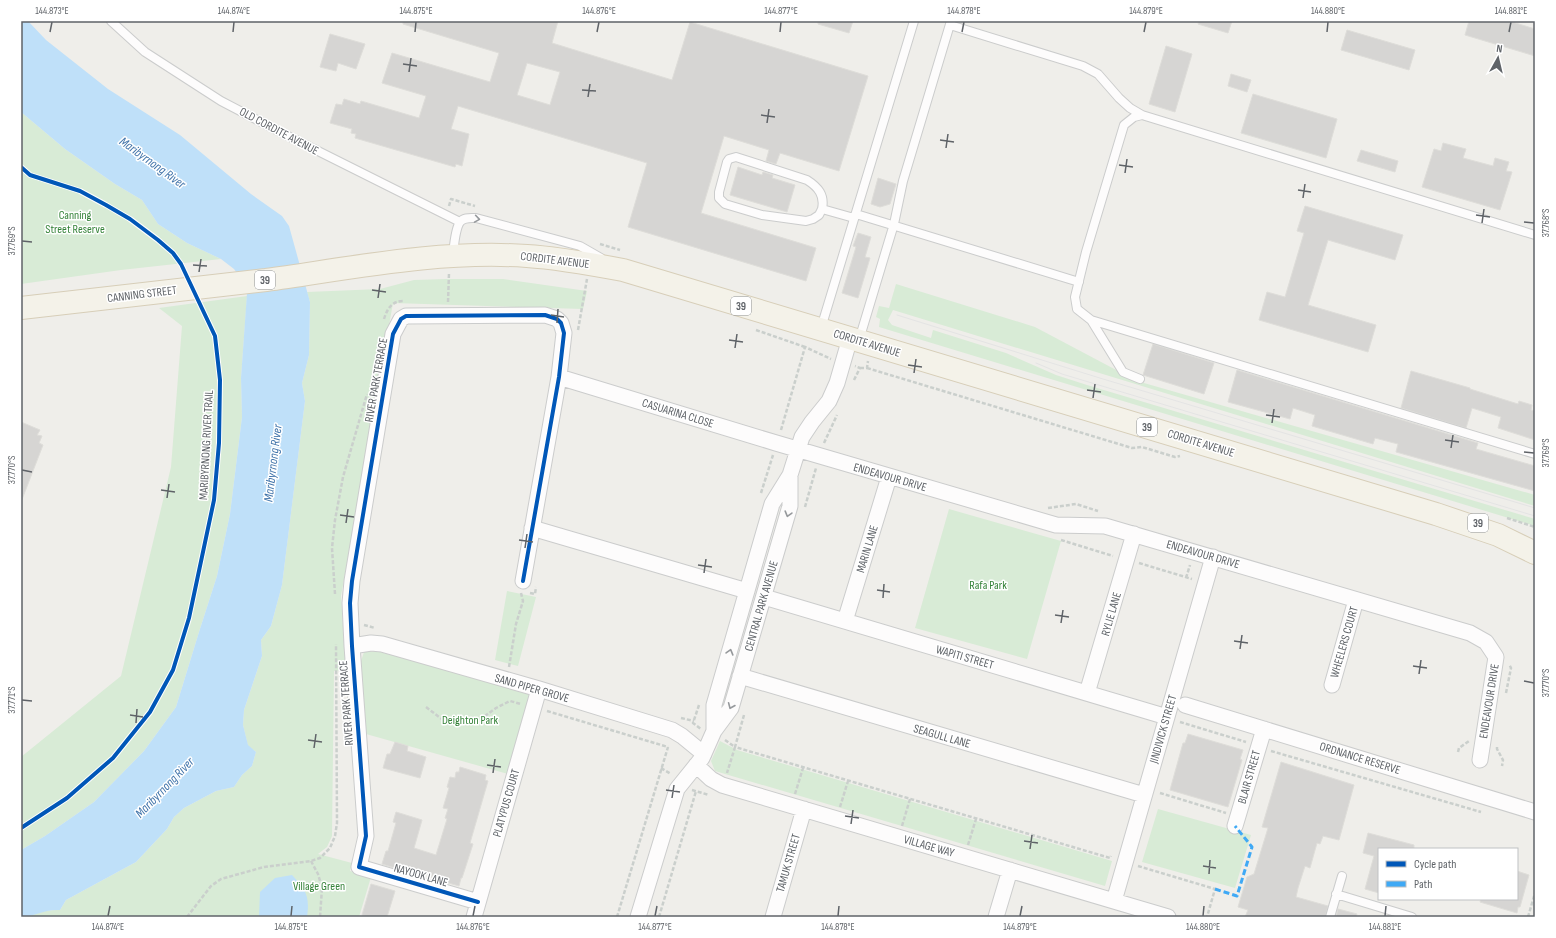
<svg xmlns="http://www.w3.org/2000/svg" width="1556" height="938" font-family="'Sofia Sans Condensed',sans-serif">
<style>
.green{fill:#d8ebd6}
.water{fill:#bfe0f9}
.building{fill:#d6d5d3;stroke:#deddd9;fill-rule:evenodd}
.lines{fill:none;stroke-linecap:round;stroke-linejoin:round}
.lane-casing{stroke:#cbcccc;stroke-width:10}
.street-casing{stroke:#cbcccc;stroke-width:17}
.primary-casing{stroke:#d7ceb8;stroke-width:24}
.path{stroke:#cacfcc;stroke-width:2.5;stroke-dasharray:4 2;stroke-linecap:butt}
.lane{stroke:#fdfcfc;stroke-width:8}
.street{stroke:#fdfcfc;stroke-width:15}
.primary{stroke:#f4f2e9;stroke-width:22}
.tram{stroke:#e4e4e4;stroke-width:1}
.quiet{stroke:#3fa9f5;stroke-width:3;stroke-dasharray:6 3;stroke-linecap:butt}
.cycleway-casing{stroke:#fff;stroke-width:6}
.cycleway{stroke:#0057b8;stroke-width:4}
.oneway{stroke:#96999c}
.ticks{fill:none;stroke:#5f6368;stroke-width:1.5}
.labels{text-anchor:middle;stroke-width:3;stroke-linejoin:round;paint-order:stroke}
.shield{fill:#fff;stroke:#8f9295;stroke-width:1}
.shield-label{font-size:11px;font-weight:bold;fill:#5f6368}
.street-label{font-size:12px;fill:#5f6368;stroke:#fff}
.park-label{font-size:12px;fill:#348238;stroke:#fff}
.water-label{font-size:13px;font-style:italic;fill:#4174aa;stroke:#fff}
.neatline{fill:none;stroke:#5f6368;stroke-width:1.5}
.ticks-label{font-size:10px;text-anchor:middle;fill:#5f6368}
</style>
<rect width="100%" height="100%" fill="#efeeea"/>
<path class="green" d="M21,112L65,149L115,184L142,200L158,224L187,243L221,259L121,270L21,284Z
M446,279H503L587,291L583,309L393,303L341,596L346,670L334,671L332,836L327,847L318,854L352,863L350,871L371,877L359,917H29C38,911 49,910 60,910L66,900L136,862L167,829L174,817L184,808L216,791L234,787L242,775L252,766L256,752L248,746L243,725L244,710L262,656L261,640L271,626L282,585L305,401L302,383L309,355L310,302L307,292L380,289L414,280Z
M896,284L1035,327L1137,381L1535,495V506L893,310L888,320L892,325L931,338L933,330L1006,353L1056,375L1087,385L1535,519V526L879,327L880,319L876,317L879,306L889,308Z
M247,296L241,378L242,417L230,514L217,576L199,632L176,707L144,751L94,802L45,836L21,850V757L121,676L171,467L182,326L159,308Z
M949,509L1061,541L1027,659L915,628Z
M507,591L536,597L518,666L495,660Z
M377,651L531,694L508,774L366,734L360,664L364,652Z
M720,741L737,750L1112,861L1105,886L715,771L711,761Z
M1158,809L1251,835L1235,888L1142,862Z"/>
<path class="water" d="M21,21H28L46,40L108,89L180,135L251,194L282,216L289,226L310,302L309,355L302,383L305,401L282,585L271,626L261,640L262,656L244,710L243,725L248,745L256,752L252,766L242,775L234,787L216,791L184,808L174,817L167,829L136,862L66,900L60,910C44,909 34,917 21,917V850L45,836L94,802L144,751L176,707L199,632L217,576L230,514L242,417L241,378L247,293L243,281L234,269L221,259L187,243L158,224L142,200L115,184L65,149L21,112Z
M292,875C306,890 310,896 307,917H259L260,892L275,878Z"/>
<path class="building" d="M403,21H558L552,43L672,80L690,22L868,76L839,171L780,153L776,164L766,161L769,150L724,136L701,213L816,248L806,281L628,227L647,163L458,106L451,129L469,134L462,166L456,164L455,167L355,138L356,134L351,133L352,129L330,123L336,104L342,105L344,99L360,104L361,101L419,118L426,96L382,83L392,53L490,82L499,53L403,24ZM527,63L560,72L550,105L517,95Z
M818,21H853L849,33L818,24Z
M1199,21H1232L1228,33L1198,24Z
M1469,21H1509L1535,29V56L1465,35Z
M1347,30L1415,50L1409,70L1341,50Z
M330,34L365,44L356,69L338,63L336,71L320,67Z
M1166,46L1192,54L1175,112L1149,104Z
M1231,74L1251,80L1247,92L1228,86Z
M1253,94L1337,119L1326,158L1241,133Z
M1443,143L1466,149L1463,158L1493,166L1495,158L1509,162L1506,171L1512,172L1500,210L1422,187L1434,149L1441,151Z
M1361,150L1398,161L1395,172L1357,161Z
M738,167L762,175L763,172L773,175L772,178L795,185L787,212L730,195Z
M878,178L896,184L890,204L880,207L871,204Z
M1305,206L1403,235L1395,260L1328,240L1308,305L1376,325L1368,352L1259,320L1267,292L1285,297L1304,233L1297,231Z
M858,233L871,237L865,257L870,258L858,298L842,293L856,247L853,246Z
M1153,344L1214,363L1204,394L1143,375Z
M1237,370L1478,443L1476,449L1535,466V491L1396,452L1398,444L1375,438L1373,444L1312,426L1315,415L1293,408L1290,419L1228,402Z
M1411,371L1470,388V389L1518,404L1519,401L1532,405L1531,410L1535,411V440L1498,428L1501,417L1472,408L1466,428L1401,408Z
M21,422L40,430L37,435L42,436L39,443L43,445L21,502Z
M1188,734L1243,750L1240,759L1242,760L1228,807L1170,790L1183,743H1185Z
M395,742L408,746L407,751L426,757L420,778L383,768L387,754H390Z
M1281,762L1354,785L1339,840L1323,836L1320,844L1317,843L1310,868L1305,866L1298,888L1296,897L1328,906L1325,917H1245L1248,910L1238,907L1247,877L1254,874L1268,828L1262,827Z
M460,767L486,775L485,780L488,781L470,843L473,844L462,878H461L459,886L431,878L432,876L396,865L395,868L382,864L386,851H388L396,823L393,822L396,812L422,820L414,848L436,855L447,819L445,818L448,809L443,808L449,788L447,787L450,777L455,778L456,772H459Z
M1368,833L1414,845V849H1379V893L1365,889L1374,856L1363,853Z
M1517,871L1529,875L1520,907H1518L1517,913L1480,902L1481,899H1517Z
M371,884L395,891L387,917H370L362,915Z
M1338,909L1357,914L1356,917H1336Z"/>
<g class="lines">
<g class="lane-casing">
<path id="lane" d="M111,21L145,52L221,101L284,134L460,222
M950,25L1083,66L1098,74L1119,98L1130,108L1142,115L1535,235
M1142,115L1134,117L1124,125L1086,252L1075,297L1077,309L1091,320L1535,454
M822,209C825,195 818,187 807,180L736,157L729,159L727,162L719,192V198L725,204L762,215L806,221L813,219L819,215L822,209L854,218
M856,214L1079,282
M453,255C454,246 455,229 460,222C464,217 470,218 476,218L580,246L601,258
M1091,320L1123,372L1140,379
M821,328L914,21
M859,340L894,224L903,181L951,21
M1336,894L1412,917
M1330,917L1342,876"/>
</g>
<g class="street-casing">
<path id="street" d="M559,377L776,443L1056,525L1105,526L1470,633L1486,642L1496,657L1480,760
M532,528L747,591
M764,597L1167,717
M845,621L889,477
M352,646L371,643L382,644L539,689L672,730L682,736L704,754
M740,676L1144,795
M1332,685L1356,600
M1087,693L1134,534
M1185,705L1535,812
M714,731V705L772,504L790,475L802,437L812,422L829,401L837,383L850,338
M696,765L711,779L722,785L1168,917
M1235,826L1264,729
M1114,901L1213,557
M478,902L359,867L366,836L352,646L350,603L352,581L393,334L401,319L406,316L545,315L557,319L561,323L564,333L559,377L523,581
M474,917L539,689
M638,917L677,789L702,758L714,731L731,708L790,506V475
M773,917L804,809
M996,917L1010,870"/>
</g>
<g class="primary-casing">
<path id="primary" d="M21,308C103,299 185,290 266,280C352,268 439,250 527,256C559,258 591,264 623,270L1436,514L1498,535L1535,553"/>
</g>
<path class="path" d="M449,206L451,199L475,206
M600,244L620,250
M448,302L449,273
M384,319C387,309 392,301 403,301
M578,330L587,279
M756,330L805,347
M860,368H867L868,361
M867,368L1132,448L1142,447L1175,457L1180,456
M854,380L860,368L855,366
M781,430L805,347L831,359
M824,443L837,415
M761,493L773,455
M805,507L816,468
M1048,508L1076,504L1098,511
M1507,518L1535,527
M1061,540L1113,556
M1139,563L1192,579
M1186,578L1190,565
M530,593L535,594L536,587
M335,594L332,548L335,520L343,477L367,394
M364,625L375,628
M509,667L516,624L523,601L521,593
M1506,693L1511,668L1509,664
M699,705L693,723L701,729
M426,707L447,723L464,724L478,721L496,708L510,701L521,704
M547,711L668,747
M744,715L735,747L1110,858L1111,856
M681,718L694,721
M1180,722L1246,742
M725,740L735,747L727,773
M1497,747V749L1503,760L1502,766
M1271,751L1481,812
M1458,752L1459,748L1469,741
M661,768L671,774
M692,790L709,795
M1160,793L1226,813
M795,794L803,768
M840,807L848,781
M902,826L910,799
M968,845L976,819
M311,861L318,874L322,888L320,917
M1138,866L1215,889L1207,917
M187,917L211,886L221,879L264,867L311,861L320,858L330,848L335,836L337,823L336,644
M617,917L668,747
M659,917L696,791
M1528,917L1535,893"/>
<use href="#lane" class="lane"/>
<use href="#street" class="street"/>
<use href="#primary" class="primary"/>
<path class="tram" d="M897,315L1103,379L1535,508
M1036,363L1062,374L1535,516"/>
<path class="quiet" d="M1215,889L1237,896L1252,847L1235,826"/>
<g class="cycleway-casing">
<path id="cycleway" d="M21,167L30,175L80,191L106,205L130,219L158,240L173,253L181,264L215,336L220,380L219,443L214,500L189,618L173,670L150,712L113,758L67,798L21,828
M478,902L359,867L366,836L352,646L350,603L352,581L393,334L401,319L406,316L545,315L557,319L561,323L564,333L559,377L523,581"/>
</g>
<use href="#cycleway" class="cycleway"/>
</g>
<defs><path id="oneway-chevron" d="M-2-3.5L2.5 0L-2 3.5" fill="none" stroke-width="1.6" stroke-linecap="round" stroke-linejoin="round"/></defs>
<g class="oneway">
<use href="#oneway-chevron" transform="translate(477 219) rotate(9)"/>
<use href="#oneway-chevron" transform="translate(788 514) rotate(106)"/>
<use href="#oneway-chevron" transform="translate(730 652) rotate(-74)"/>
<use href="#oneway-chevron" transform="translate(731 706) rotate(113)"/>
</g>
<path class="ticks" d="M50,32L52,22M233,32L234,22M415,32L416,22M597,32L599,22M780,32L781,22M962,32L964,22M1144,32L1146,22M1327,32L1328,22M1509,32L1511,22M403,64L417,66M409,72L411,58M582,90L596,91M588,97L590,84M761,115L775,117M767,123L769,109M940,140L954,142M946,148L948,134M1119,165L1133,167M1125,173L1127,159M1298,190L1311,192M1303,198L1305,184M1476,215L1490,217M1524,222L1534,223M1482,223L1484,209M22,241L32,242M193,265L207,266M199,272L201,259M372,290L386,292M378,298L380,284M551,315L564,317M557,323L558,309M729,340L743,342M735,348L737,334M908,365L922,367M914,373L916,359M1087,390L1101,392M1093,398L1095,384M1266,415L1280,417M1272,423L1274,409M1445,440L1459,442M1451,448L1453,435M1524,452L1534,453M22,470L32,472M161,490L175,492M167,498L169,484M340,515L354,517M346,523L348,509M519,540L533,542M525,548L527,534M698,565L712,567M704,573L706,559M877,590L890,592M883,598L884,584M1055,615L1069,617M1061,623L1063,610M1234,641L1248,643M1240,649L1242,635M1413,666L1427,668M1419,674L1421,660M1524,681L1534,683M22,700L32,701M130,715L143,717M136,723L137,709M308,740L322,742M314,748L316,734M487,765L501,767M493,773L495,759M666,790L680,792M672,798L674,785M845,816L859,818M851,824L853,810M1024,841L1038,843M1030,849L1032,835M1203,866L1216,868M1209,874L1210,860M108,916L110,906M291,916L292,906M473,916L475,906M655,916L657,906M838,916L839,906M1020,916L1022,906M1203,916L1204,906M1385,916L1386,906"/>
<g class="labels">
<g class="shield">
<rect x="255" y="271" width="20" height="18" rx="3"/>
<rect x="731" y="297" width="20" height="18" rx="3"/>
<rect x="1137" y="418" width="20" height="18" rx="3"/>
<rect x="1468" y="514" width="20" height="18" rx="3"/>
</g>
<g class="shield-label">
<text x="265" y="284">39</text>
<text x="741" y="310">39</text>
<text x="1147" y="431">39</text>
<text x="1478" y="527">39</text>
</g>
<g class="street-label">
<text transform="translate(279 131) rotate(28)" y="4">OLD CORDITE AVENUE</text>
<text transform="translate(555 260) rotate(7)" y="4">CORDITE AVENUE</text>
<text transform="translate(142 294) rotate(-7)" y="4">CANNING STREET</text>
<text transform="translate(867 343) rotate(17)" y="4">CORDITE AVENUE</text>
<text transform="translate(376 380) rotate(-80)" y="4">RIVER PARK TERRACE</text>
<text transform="translate(678 413) rotate(17)" y="4">CASUARINA CLOSE</text>
<text transform="translate(1201 443) rotate(17)" y="4">CORDITE AVENUE</text>
<text transform="translate(206 445) rotate(-87)" y="4">MARIBYRNONG RIVER TRAIL</text>
<text transform="translate(890 477) rotate(16)" y="4">ENDEAVOUR DRIVE</text>
<text transform="translate(867 549) rotate(-73)" y="4">MARIN LANE</text>
<text transform="translate(1203 554) rotate(16)" y="4">ENDEAVOUR DRIVE</text>
<text transform="translate(761 606) rotate(-74)" y="4">CENTRAL PARK AVENUE</text>
<text transform="translate(1111 614) rotate(-74)" y="4">RYLIE LANE</text>
<text transform="translate(1344 642) rotate(-74)" y="4">WHEELERS COURT</text>
<text transform="translate(965 657) rotate(16)" y="4">WAPITI STREET</text>
<text transform="translate(532 688) rotate(16)" y="4">SAND PIPER GROVE</text>
<text transform="translate(1489 701) rotate(-81)" y="4">ENDEAVOUR DRIVE</text>
<text transform="translate(346 703) rotate(-94)" y="4">RIVER PARK TERRACE</text>
<text transform="translate(1163 729) rotate(-74)" y="4">JINDIVICK STREET</text>
<text transform="translate(942 736) rotate(16)" y="4">SEAGULL LANE</text>
<text transform="translate(1360 758) rotate(17)" y="4">ORDNANCE RESERVE</text>
<text transform="translate(1249 777) rotate(-74)" y="4">BLAIR STREET</text>
<text transform="translate(506 803) rotate(-74)" y="4">PLATYPUS COURT</text>
<text transform="translate(929 846) rotate(16)" y="4">VILLAGE WAY</text>
<text transform="translate(788 863) rotate(-74)" y="4">TAMUK STREET</text>
<text transform="translate(421 875) rotate(16)" y="4">NAYOOK LANE</text>
</g>
<g class="park-label">
<text x="75" y="219">Canning<tspan x="75" dy="14">Street Reserve</tspan></text>
<text x="988" y="589">Rafa Park</text>
<text x="470" y="724">Deighton Park</text>
<text x="319" y="890">Village Green</text>
</g>
<g class="water-label">
<text transform="translate(153 162) rotate(36)" y="5">Maribyrnong River</text>
<text transform="translate(272 463) rotate(-83)" y="5">Maribyrnong River</text>
<text transform="translate(164 787) rotate(-46)" y="5">Maribyrnong River</text>
</g>
</g>
<rect width="1556" height="938" fill="none" stroke="#ffffff" stroke-width="44"/>
<rect x="1378" y="848" width="140" height="52" fill="#ffffff" stroke="#bfc1c3"/>
<rect x="1386" y="861" width="20" height="6" fill="#0057b8" stroke="#bfc1c3"/>
<text x="1414" y="868" font-size="12" fill="#5f6368">Cycle path</text>
<rect x="1386" y="881" width="20" height="6" fill="#3fa9f5" stroke="#bfc1c3"/>
<text x="1414" y="888" font-size="12" fill="#5f6368">Path</text>
<g transform="translate(1498 58) rotate(8)" stroke="#ffffff" stroke-width="3" paint-order="stroke">
<path d="M0-3L7 15L0 10L-7 15Z" fill="#5f6368"/>
<text y="-6" font-size="11" font-weight="bold" text-anchor="middle" fill="#5f6368">N</text>
</g>
<rect x="22" y="22" width="1512" height="894" class="neatline"/>
<g class="ticks-label">
<text x="52" y="14">144.873°E</text>
<text x="234" y="14">144.874°E</text>
<text x="416" y="14">144.875°E</text>
<text x="599" y="14">144.876°E</text>
<text x="781" y="14">144.877°E</text>
<text x="964" y="14">144.878°E</text>
<text x="1146" y="14">144.879°E</text>
<text x="1328" y="14">144.880°E</text>
<text x="1511" y="14">144.881°E</text>
<text transform="translate(1545 223) rotate(-90)" y="4">37.768°S</text>
<text transform="translate(11 241) rotate(-90)" y="4">37.769°S</text>
<text transform="translate(1545 453) rotate(-90)" y="4">37.769°S</text>
<text transform="translate(11 470) rotate(-90)" y="4">37.770°S</text>
<text transform="translate(1545 683) rotate(-90)" y="4">37.770°S</text>
<text transform="translate(11 700) rotate(-90)" y="4">37.771°S</text>
<text x="108" y="930">144.874°E</text>
<text x="291" y="930">144.875°E</text>
<text x="473" y="930">144.876°E</text>
<text x="655" y="930">144.877°E</text>
<text x="838" y="930">144.878°E</text>
<text x="1020" y="930">144.879°E</text>
<text x="1203" y="930">144.880°E</text>
<text x="1385" y="930">144.881°E</text>
</g>
</svg>
